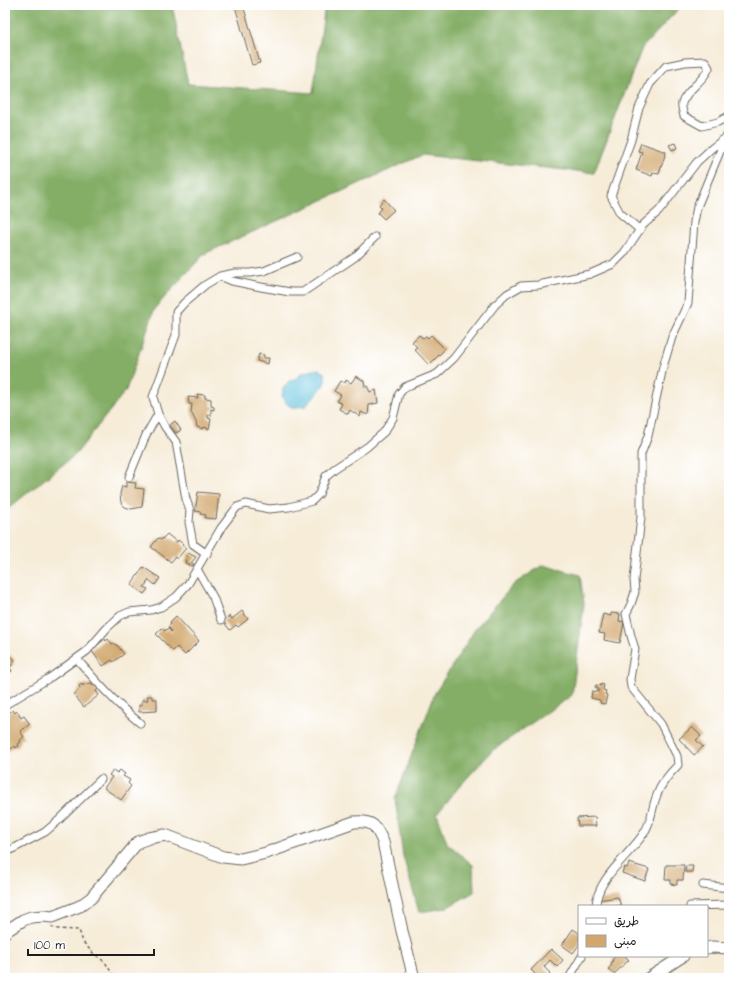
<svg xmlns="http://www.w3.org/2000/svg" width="734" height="983" font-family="'Architects Daughter','Playpen Sans Arabic',sans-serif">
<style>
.forest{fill:#84ae66;stroke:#506541}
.water{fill:#5dc0db;stroke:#3c6e7c}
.building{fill:#d1a76d}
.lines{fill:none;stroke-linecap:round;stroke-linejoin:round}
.street-casing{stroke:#68655e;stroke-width:9}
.secondary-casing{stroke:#68655e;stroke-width:13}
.path{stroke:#68655e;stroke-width:1.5;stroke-dasharray:3 3;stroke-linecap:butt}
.street{stroke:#fff;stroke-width:7}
.secondary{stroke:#fff;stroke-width:11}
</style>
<rect width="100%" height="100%" fill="#fff"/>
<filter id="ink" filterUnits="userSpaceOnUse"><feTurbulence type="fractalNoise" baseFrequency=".025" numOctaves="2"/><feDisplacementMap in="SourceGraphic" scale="8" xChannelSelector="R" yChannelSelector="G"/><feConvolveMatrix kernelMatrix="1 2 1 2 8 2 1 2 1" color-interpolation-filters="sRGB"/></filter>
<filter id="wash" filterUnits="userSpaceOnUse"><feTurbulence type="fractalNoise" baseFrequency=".012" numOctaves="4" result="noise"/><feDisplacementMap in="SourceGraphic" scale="16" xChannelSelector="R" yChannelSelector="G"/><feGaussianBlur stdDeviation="0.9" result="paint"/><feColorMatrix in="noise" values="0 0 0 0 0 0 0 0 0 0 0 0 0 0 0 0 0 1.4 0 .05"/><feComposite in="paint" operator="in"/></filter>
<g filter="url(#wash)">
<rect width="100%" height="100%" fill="#f6ecd8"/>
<path class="forest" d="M5,5H172L188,84L313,93L325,5H682L642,48L594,173L422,155L204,254L155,308L126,390L76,454L5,511Z
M543,565L580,575L584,604L572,695L493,750L458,788L437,814L447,843L473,865L474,892L446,908L419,912L403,856L395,799L435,693L476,628L514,584Z"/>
<path class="water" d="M318,369L325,373C328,388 314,394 306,406L296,407H291L287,404L282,397L283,389L289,381L297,378L302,373Z"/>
<g id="blocks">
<path class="building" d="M237,5H243L260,63L252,65L235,6Z
M641,143L666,152L659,174L653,173L652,176L636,170L642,152L638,151Z
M675,143L677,148L672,150L669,145Z
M384,199L394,210L384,219L378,213L382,208L379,205Z
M419,335L423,338L426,336L428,338L431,335L445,349L429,365L414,349L417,347L412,342Z
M259,354L264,355V358H269L268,364L257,361Z
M356,376L364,381L365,387L367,386L370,392L376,390L378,403L369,405L368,415L361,412L360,417L350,410L348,414L339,409L342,404L337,401L341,395L334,391L340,381L345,383L346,380L351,383Z
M197,394L205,395V398L211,399V406L214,407V410L211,409V416L208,414V418L211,419L209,429L204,427L203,429L197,427L196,422L191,412L192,404H189L188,397L198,398Z
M175,421L181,430L176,433L170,425Z
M126,482L136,483L135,488L144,489L142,507L131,509L125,507L121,503L120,494L122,486L126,487Z
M198,492L219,494L216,519L205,518L206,515L200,514L201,512L195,511Z
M167,534L177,542L178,540L183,544L182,545L186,548L177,559L175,557L171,562L151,547L158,538L161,540Z
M188,553L196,557L191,563L194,564L193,566L185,563Z
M143,567L160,578L155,585L149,580L144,587L148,589L144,594L131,585Z
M242,611L248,619L238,627L236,625L230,630L223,621L230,616L232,619Z
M611,613L620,614L619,621L624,622L620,643L604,640L605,634L599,633L603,614L611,616Z
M176,616L199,641L185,655L177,647L173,651L156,634L162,628L165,631L168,628L171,632L172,631L168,627L171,624L170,622Z
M105,639L106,641L108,639L112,644L114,643L117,646V645L124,654L113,662L112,660L103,666L91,650Z
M5,653L7,657L10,655L15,660L13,662L14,664L9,667L12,671L5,675Z
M86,683L88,685L91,683L93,686L95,684L99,688L96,691L99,695L84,707L74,695L80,688L79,686L82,684L83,686Z
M601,684L604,685L603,690L606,691L605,694L607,695L605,704L600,703V700L591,698L592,691L598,692V688L595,687L596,685L601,686Z
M147,696H152V699H157V711L139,712V705H142V700H148Z
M13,710L15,713L17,711L21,718L24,716L30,724L20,731L24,737L20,740L21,742L18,744L19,746L16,748L15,746L5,753V716Z
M692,727L701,736L696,740L703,747L694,755L679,739Z
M113,770L117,773L120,770L125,774L123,776L130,780L128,783L131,786L121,800L104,788L112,777L109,775Z
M595,817L596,826H578L577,818Z
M629,863L649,869L645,881L622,873L624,867L627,868Z
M666,865H684L683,880H677V885L671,884V880H665Z
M686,866H693L692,872H685Z
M618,897L621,906H599L598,900Z
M573,929L579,933V945L573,953L562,945Z
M551,949L563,960L557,967L550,960L544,967L550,973L546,978L543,976L539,978L531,970Z
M616,956H625L629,960L614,974L608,969L612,965L611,963L613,961L612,960Z"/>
</g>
</g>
<g filter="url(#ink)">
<use href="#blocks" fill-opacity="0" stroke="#68655e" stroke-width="1"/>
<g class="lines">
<g class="street-casing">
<path id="street" d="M640,230L620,213L611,196L631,140L639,108L650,84L666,66L685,62L705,61L709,68C703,82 687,89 682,103C681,107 683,112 684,116L702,126L718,122L729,116
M220,276L235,273H250L264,271L297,257
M158,414L153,397L176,335V312L184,303L205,285L220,276L232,281L261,287L290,292H303L355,257L375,237
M129,477L146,435L158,414L165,427L176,442L186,499L190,510L189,522L193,544L207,554
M197,569L213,597L221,620
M77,659C97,682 115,703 140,723
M5,705L51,677L87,651L107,628L120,616L129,612L151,610L161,607L176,597L188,584L221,528L237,507L246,504L269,509L289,507L312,501L319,494L326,476L334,469L367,447L384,432L393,418L399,394L405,387L437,374L454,358L495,305L507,294L521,286L538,285L590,274L613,264L624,253L643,225L659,211L697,162L712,148L729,135
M5,853L45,832L58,821L101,779
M703,885L729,888
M596,906C596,879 630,855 644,833C653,819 651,809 657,795C661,783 669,774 678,765L677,756L661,724L631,687L630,679L635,649L631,636L626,614L631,604L635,592L634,580L641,517V454L648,436L663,367L672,337L688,303L694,222L697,207L726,137
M690,906L729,905
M569,978L582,956"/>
</g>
<g class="secondary-casing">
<path id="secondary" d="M5,932L23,920L31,917L44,916L52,917L80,906L91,898L138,842L149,838L165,835L223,857L241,859L266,853L354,822C373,820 376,826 383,842L402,931L414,978
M707,948L712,947L729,948
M649,978L683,956"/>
</g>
<path class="path" d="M51,927L57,929L79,930L83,942L93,953L105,962L115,978"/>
<use href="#street" class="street"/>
<use href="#secondary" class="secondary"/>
</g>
</g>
<rect width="734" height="983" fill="none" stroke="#fff" stroke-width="20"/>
<rect x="578" y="905" width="130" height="52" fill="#ffffff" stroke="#a4a4a4"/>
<rect x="586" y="918" width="20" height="6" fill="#ffffff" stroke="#a4a4a4"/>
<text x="614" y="925" font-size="12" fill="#1c1c1c">طريق</text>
<rect x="586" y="935" width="20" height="12" fill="#d1a76d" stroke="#a4a4a4"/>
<text x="614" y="945" font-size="12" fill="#1c1c1c">مبنى</text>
<path d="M28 949v6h126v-6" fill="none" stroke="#1c1c1c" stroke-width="2"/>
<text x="34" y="949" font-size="12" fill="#1c1c1c" stroke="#ffffff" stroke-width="3" paint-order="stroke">100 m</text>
</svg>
